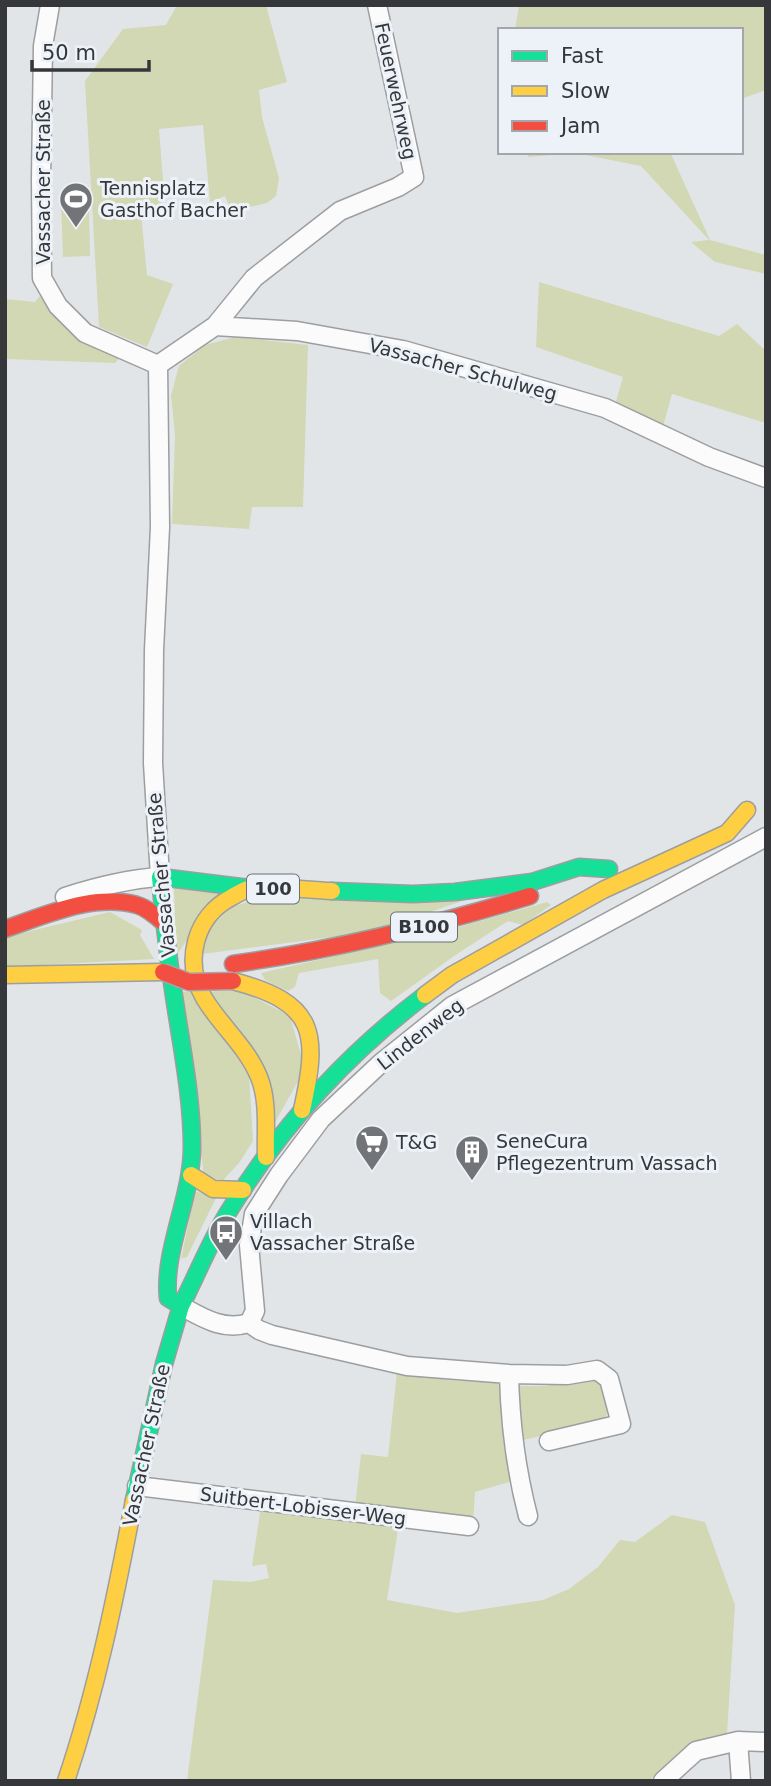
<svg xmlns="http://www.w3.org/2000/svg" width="771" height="1786" font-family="'DejaVu Sans',sans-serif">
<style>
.green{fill:#d1d8b3}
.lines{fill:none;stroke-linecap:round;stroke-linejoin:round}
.street-casing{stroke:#9c9ea0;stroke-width:21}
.fast-casing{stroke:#9c9ea0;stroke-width:19}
.slow-casing{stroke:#9c9ea0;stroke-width:19}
.jam-casing{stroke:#9c9ea0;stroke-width:19}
.street{stroke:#fbfbfc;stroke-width:18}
.fast{stroke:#16e098;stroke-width:16}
.slow{stroke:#ffcf43;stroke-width:16}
.jam{stroke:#f24e42;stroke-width:16}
.jam-bridge-casing{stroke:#ada2a8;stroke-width:19;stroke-linecap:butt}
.jam-bridge{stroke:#f24e42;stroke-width:16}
.labels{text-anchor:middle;stroke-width:6;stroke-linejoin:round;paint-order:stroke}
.shield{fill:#edf2f8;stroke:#6c6f73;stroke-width:2}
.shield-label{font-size:18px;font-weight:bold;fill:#35373a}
.street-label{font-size:19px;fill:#35373a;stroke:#edf2f8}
.poi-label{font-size:19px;fill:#35373a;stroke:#edf2f8;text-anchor:start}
</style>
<rect width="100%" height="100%" fill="#e2e5e8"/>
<path class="green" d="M177,5H266L287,82L259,90L262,117L279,178L276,196L267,203L231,211L225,196L210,202L203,125L159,129L164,193L160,211L141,214L147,275L173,284L147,347L99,327L85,81L123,29L166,25Z
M519,5H766V90L741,99V30H515Z
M528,152H670L710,240L766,255V274L715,262L691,242L709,240L641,166L576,153L528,157Z
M89,201L90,256L63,257L61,202Z
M539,282L719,336L737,324L766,351V423L672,394L662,430L615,405L623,377L536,347Z
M40,296L69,331L120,357L115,363L5,359V299L35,302Z
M235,337L308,345L303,507H252L249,529L172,524L175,435L171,395L179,366L205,345Z
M174,887L221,892L176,956Z
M260,898L465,900L371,932L202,954L207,930L232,907Z
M547,902L551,905L523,925L508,921L457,954L391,1001L380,993L378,959L299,973L295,987L288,991L265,980L261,973L449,930Z
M110,912L142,930L140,935L154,959L5,967V937Z
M238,989L290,1016L305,1069L274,1124L208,992Z
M193,991L249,1073L253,1141L239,1163L223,1180L204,1177L180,992Z
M195,1191L216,1198L187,1257L181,1259Z
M397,1372L448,1380L497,1383L505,1392L516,1480L475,1492L473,1522L355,1507L361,1454L388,1457Z
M594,1379L602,1383C606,1397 613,1412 601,1423L518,1441L516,1389L520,1386H545Z
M261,1506L399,1523L387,1600L457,1613L543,1600L569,1589L598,1567L620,1540L635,1542L672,1515L705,1522L735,1605L727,1734L693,1745L676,1756L649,1781H187L213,1580L250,1582L269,1578L266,1564L252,1566Z"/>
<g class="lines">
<g class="street-casing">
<path id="street" d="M50,5L43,46L41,180L42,278L58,306L85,333L158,365L160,527L154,650L153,763L160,877C127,879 96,887 65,897
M215,326L297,331L403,350L605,408L709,457L766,478
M158,365L215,326L254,278L340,211L398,187L414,177L377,5
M181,1306C203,1318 223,1331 249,1323
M249,1323L255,1311L249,1245L254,1214L279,1175L321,1119L381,1063L452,1006L766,837
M249,1323L259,1330L272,1335L407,1366L509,1374L567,1375L597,1370L609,1379L621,1424L549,1441
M509,1374C510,1422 516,1470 528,1516
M137,1486L469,1526
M738,1741L741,1781
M663,1781L696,1751L738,1741L766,1742"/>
</g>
<g class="fast-casing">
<path id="fast" d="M160,877L249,888
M332,891L413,894L455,892L532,882L579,867L609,869
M181,1306C197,1275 210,1241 229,1211C280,1128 347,1054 425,995
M134,1500L164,1364L181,1306L168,1298C163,1251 192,1197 192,1147C192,1101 183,1054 176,1009C169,965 164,921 160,877"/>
</g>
<g class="slow-casing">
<path id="slow" d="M5,975L163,972
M233,981C317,1003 319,1033 302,1110
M425,995L452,975L603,890L727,833L747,810
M266,1157C265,1131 269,1101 259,1077C247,1047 220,1025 204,998C183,961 195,916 232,897C238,894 245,889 252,888C278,886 306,890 332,891
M191,1175L213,1189L243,1190
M66,1781C97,1689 116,1595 134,1500"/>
</g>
<g class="jam-casing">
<path id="jam" d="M5,929C46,915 93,893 137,905C147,908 156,916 164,923
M233,964C334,950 432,926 530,896"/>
</g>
<use href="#street" class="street"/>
<use href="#fast" class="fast"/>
<use href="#slow" class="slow"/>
<use href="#jam" class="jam"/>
<g class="jam-bridge-casing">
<path id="jam-bridge" d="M163,972L189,982L233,981"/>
</g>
<use href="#jam-bridge" class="jam-bridge"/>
</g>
<defs>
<g id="stadium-pin" transform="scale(1.75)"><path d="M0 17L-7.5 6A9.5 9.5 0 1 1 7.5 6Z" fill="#727477" stroke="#edf2f8"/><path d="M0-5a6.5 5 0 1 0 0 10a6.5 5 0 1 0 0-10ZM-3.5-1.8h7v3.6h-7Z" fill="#fff"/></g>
<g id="supermarket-pin" transform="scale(1.75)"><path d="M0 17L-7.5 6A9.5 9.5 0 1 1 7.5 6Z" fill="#727477" stroke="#edf2f8"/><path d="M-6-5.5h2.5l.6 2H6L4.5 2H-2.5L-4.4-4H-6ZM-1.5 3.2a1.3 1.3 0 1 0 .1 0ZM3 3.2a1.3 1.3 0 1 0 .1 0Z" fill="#fff"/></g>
<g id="building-pin" transform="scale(1.75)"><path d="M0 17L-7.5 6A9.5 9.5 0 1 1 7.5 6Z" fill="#727477" stroke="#edf2f8"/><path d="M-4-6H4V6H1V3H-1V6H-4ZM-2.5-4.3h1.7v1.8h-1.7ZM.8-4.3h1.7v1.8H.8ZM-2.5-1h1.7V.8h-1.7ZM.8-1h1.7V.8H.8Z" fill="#fff"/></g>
<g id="bus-pin" transform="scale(1.75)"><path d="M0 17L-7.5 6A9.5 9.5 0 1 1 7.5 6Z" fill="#727477" stroke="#edf2f8"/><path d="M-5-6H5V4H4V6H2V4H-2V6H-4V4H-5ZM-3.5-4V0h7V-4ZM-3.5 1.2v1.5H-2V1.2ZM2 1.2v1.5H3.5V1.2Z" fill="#fff"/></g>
</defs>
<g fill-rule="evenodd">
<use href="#stadium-pin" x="76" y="199"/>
<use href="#supermarket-pin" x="372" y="1142"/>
<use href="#building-pin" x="472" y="1152"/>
<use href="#bus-pin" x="226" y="1232"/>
</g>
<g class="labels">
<g class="shield">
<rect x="247" y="874.5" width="52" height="29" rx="5"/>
<rect x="391" y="912.5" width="66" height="29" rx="5"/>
</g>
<g class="shield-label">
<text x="273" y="895">100</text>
<text x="424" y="933">B100</text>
</g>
<g class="street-label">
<text transform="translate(396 91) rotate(78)" y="7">Feuerwehrweg</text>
<text transform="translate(43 182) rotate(-90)" y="7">Vassacher Straße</text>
<text transform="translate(463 369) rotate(15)" y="7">Vassacher Schulweg</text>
<text transform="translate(161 875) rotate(-95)" y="7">Vassacher Straße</text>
<text transform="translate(420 1034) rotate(-38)" y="7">Lindenweg</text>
<text transform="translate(146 1445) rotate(-78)" y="7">Vassacher Straße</text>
<text transform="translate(303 1506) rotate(7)" y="7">Suitbert-Lobisser-Weg</text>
</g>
<g class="poi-label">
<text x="100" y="195">Tennisplatz<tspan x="100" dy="22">Gasthof Bacher</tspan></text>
<text x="496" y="1148">SeneCura<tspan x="496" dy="22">Pflegezentrum Vassach</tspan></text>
<text x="396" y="1149">T&amp;G</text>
<text x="250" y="1228">Villach<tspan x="250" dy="22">Vassacher Straße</tspan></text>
</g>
</g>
<rect width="771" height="1786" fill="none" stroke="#35373a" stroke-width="14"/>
<rect x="498" y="28" width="245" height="126" fill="#edf2f8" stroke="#a3a7ac" stroke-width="2"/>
<rect x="512" y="51" width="35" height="10" fill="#16e098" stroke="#a3a7ac" stroke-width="2"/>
<text x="561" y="63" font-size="21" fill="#35373a">Fast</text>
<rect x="512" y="86" width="35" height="10" fill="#ffcf43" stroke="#a3a7ac" stroke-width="2"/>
<text x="561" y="98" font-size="21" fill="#35373a">Slow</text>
<rect x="512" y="121" width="35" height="10" fill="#f24e42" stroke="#a3a7ac" stroke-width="2"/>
<text x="561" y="133" font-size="21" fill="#35373a">Jam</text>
<path d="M32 60v10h117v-10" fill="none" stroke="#35373a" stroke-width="3.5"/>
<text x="42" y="60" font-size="21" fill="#35373a" stroke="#edf2f8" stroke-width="5" paint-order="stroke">50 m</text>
</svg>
